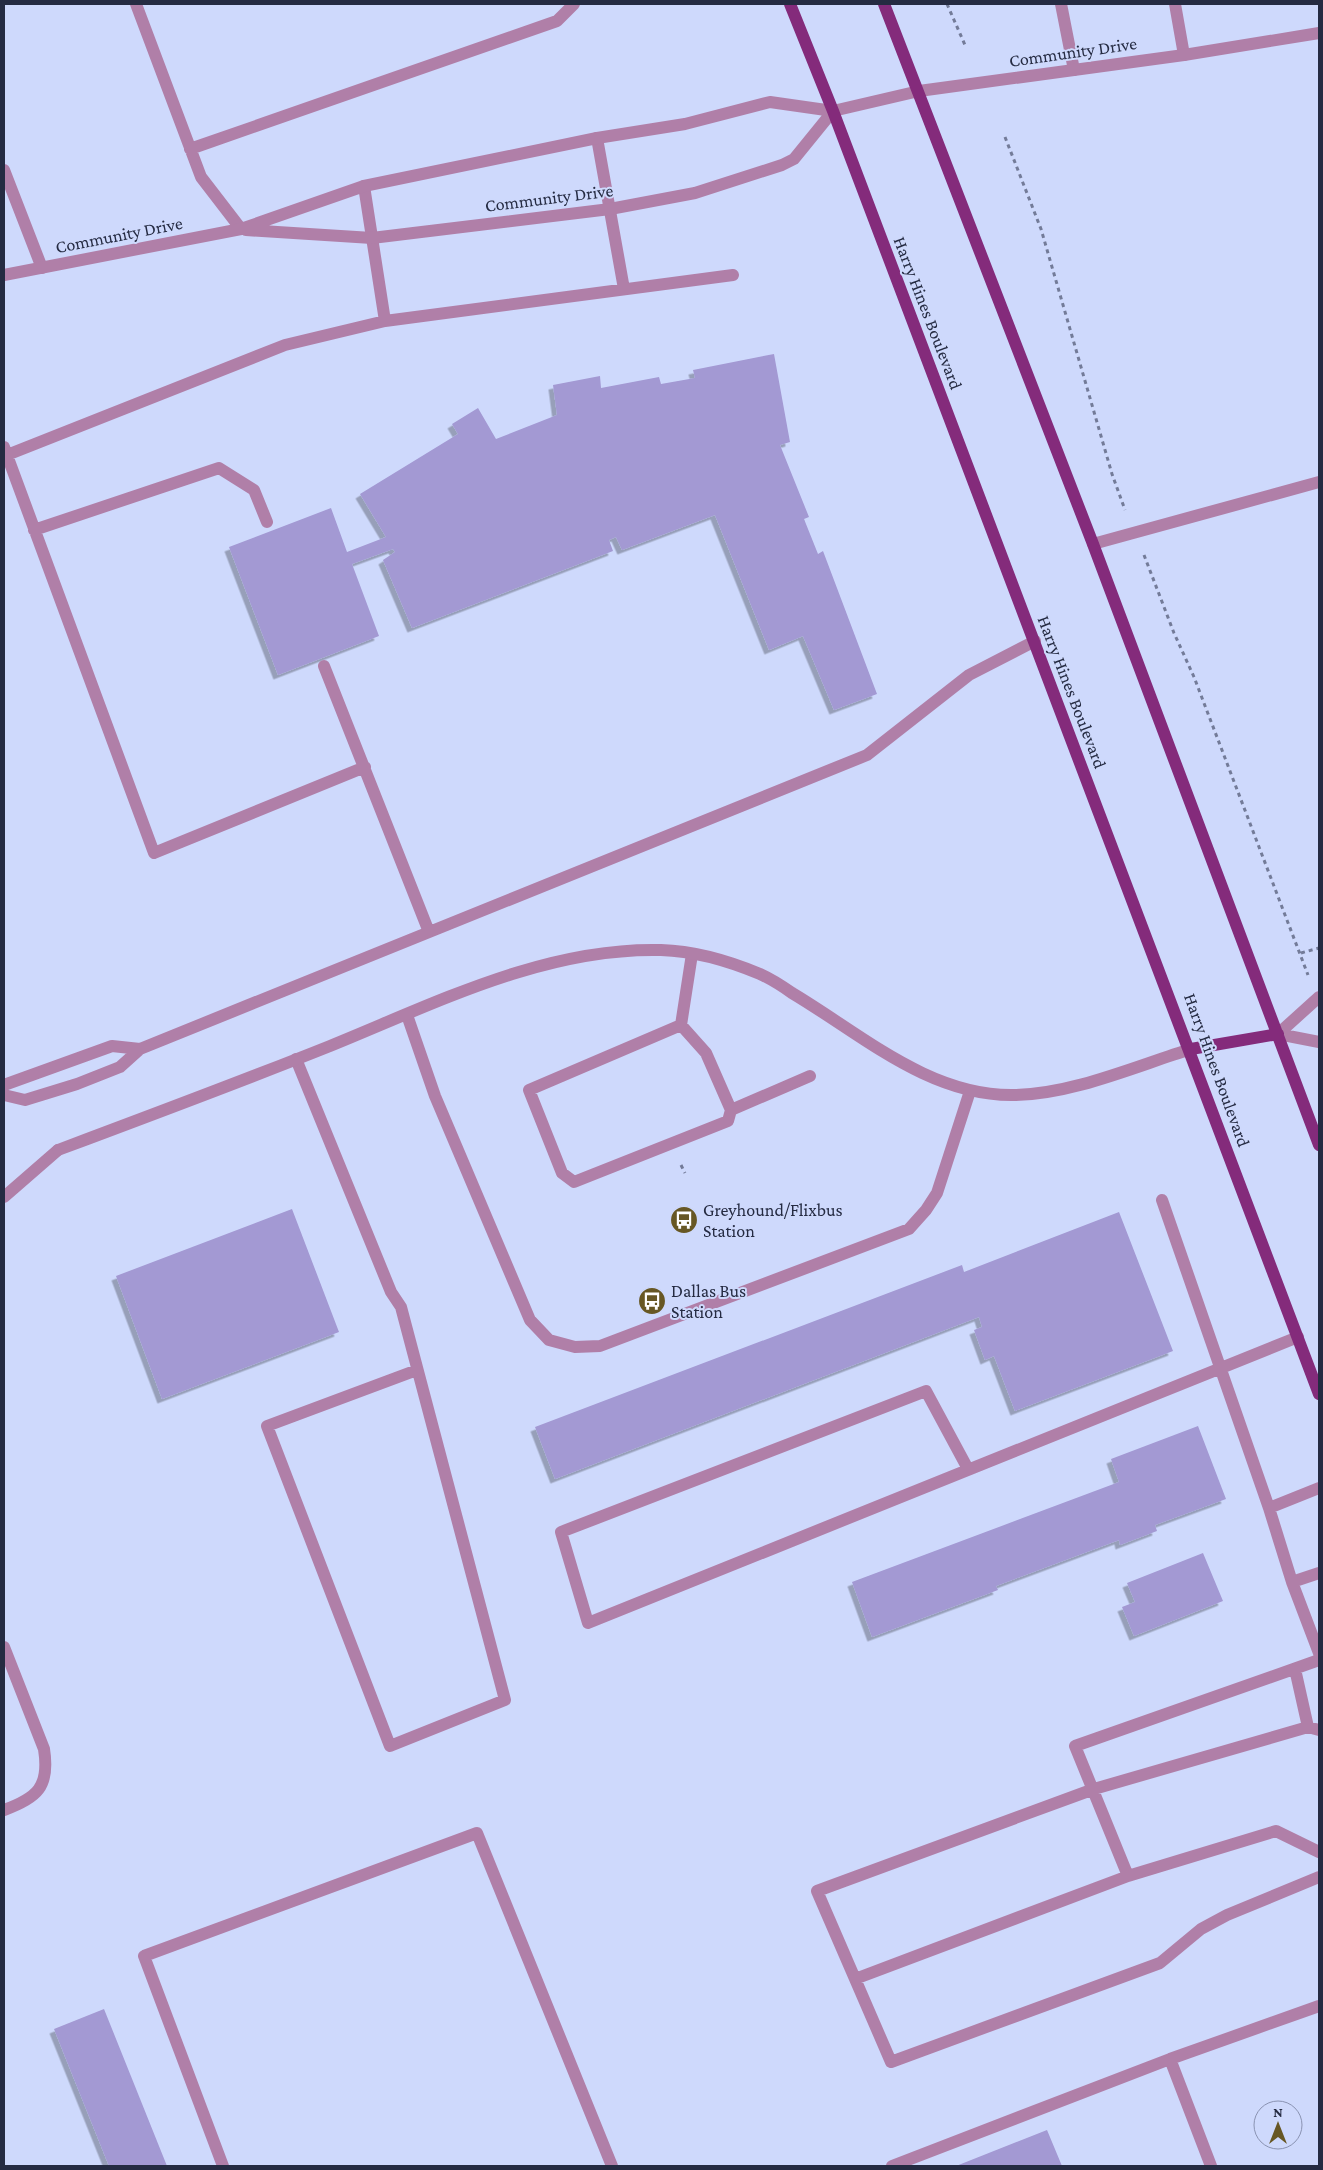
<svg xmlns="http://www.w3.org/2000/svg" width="1323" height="2170" font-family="'Crimson Pro',serif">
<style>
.building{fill:#a399d3;filter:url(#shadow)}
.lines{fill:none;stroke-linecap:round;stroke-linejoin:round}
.path{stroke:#737b98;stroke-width:3;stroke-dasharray:4 4;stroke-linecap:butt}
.service{stroke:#b07fa8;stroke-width:12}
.minor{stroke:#b07fa8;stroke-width:12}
.tertiary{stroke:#b07fa8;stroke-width:12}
.primary{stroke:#842b7b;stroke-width:12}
.labels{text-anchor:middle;stroke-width:4;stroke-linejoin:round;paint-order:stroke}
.street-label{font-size:18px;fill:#252b42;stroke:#ced9fc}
.poi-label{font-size:18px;fill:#252b42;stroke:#ced9fc;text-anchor:start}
</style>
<defs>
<filter id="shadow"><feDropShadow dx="-4.5" dy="4.5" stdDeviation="0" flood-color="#0004"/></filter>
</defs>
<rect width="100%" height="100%" fill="#ced9fc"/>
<path class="building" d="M774,354L790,442L780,445L809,517L804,519L818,554L823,551L877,694L834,710L803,636L769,650L715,515L622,550L616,537L609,540L613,551L412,628L383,560L395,552L393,549L352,564L379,636L278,675L229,547L331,508L347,552L386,537L360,494L458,434L452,424L478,408L496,439L557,415L553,385L600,376L601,388L659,377L661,384L695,378L693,370Z
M292,1209L339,1332L162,1399L116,1276Z
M1119,1212L1173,1351L1015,1411L994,1356L985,1360L974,1330L982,1327L979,1317L555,1479L535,1427L962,1265L964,1272Z
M1198,1426L1226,1499L1155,1525L1157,1531L1120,1545L1119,1540L996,1586L998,1590L872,1637L852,1582L1119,1482L1111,1459Z
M1203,1553L1223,1601L1134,1636L1122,1607L1135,1602L1127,1583Z
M104,2009L167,2166H109L54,2029Z
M1047,2130L1062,2166H956Z"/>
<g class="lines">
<path class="path" d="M947,4L965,45
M1005,137L1041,229L1112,474L1125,510
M1144,555L1174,633L1194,677L1308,975
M1301,953L1319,948
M681,1165L685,1173"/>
<path class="service" d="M136,4L201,177L241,229
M1061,4L1074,70
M597,138L624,289
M190,149L557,21L574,4
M4,170L42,268
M385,321L733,275
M4,447L154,853L365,767
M7,455L285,345L385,321L364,186
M34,530L219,468L254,490L267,522
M1093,544L1319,482
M324,666L429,932
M407,1015L435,1096L530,1320L549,1340L575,1347L600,1346L909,1229L926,1210L937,1193L970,1091
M681,1025L706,1053L731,1110L728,1121L574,1182L562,1173L529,1090L681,1025L692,954
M1278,1034L1319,997
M1278,1034L1319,1042
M296,1059L391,1292L401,1307L505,1700L390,1746L267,1426L417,1370
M4,1085L112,1046L140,1049
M4,1095L25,1100L77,1084L120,1067L140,1049L867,755L969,675L1035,641
M731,1110L810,1076
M4,1197L58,1150
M1162,1200L1269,1508L1292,1582L1319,1653
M968,1469L926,1391L561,1532L588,1623L1298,1337
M1269,1508L1319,1488
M1292,1582L1319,1573
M4,1647L44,1749C50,1787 37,1798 4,1810
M1295,1669L1308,1727
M1319,1730L1308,1727L1094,1789L817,1891L891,2062L1160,1963L1201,1929L1227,1915L1319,1877
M1128,1876L1075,1746L1319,1660
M855,1979L1128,1876L1276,1831L1319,1852
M223,2166L144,1956L477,1833L612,2166
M892,2166L1170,2059
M1211,2166L1170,2059L1319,2006"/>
<path class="minor" d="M1175,4L1184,55
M246,230L372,238L610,209L695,193L782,165L794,159L833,111
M4,275L241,229L364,186L597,138L685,124L770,102L833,111
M58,1150C149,1116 240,1082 330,1046C436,1003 545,947 661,950C695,951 729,961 760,974C771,979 782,986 792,993C861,1034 930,1097 1015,1095C1073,1094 1136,1066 1191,1049"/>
<path class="tertiary" d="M833,111L919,91L1184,55L1319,33"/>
<path class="primary" d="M790,4L833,111C993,539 1160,965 1319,1394
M884,4L1093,544L1319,1145
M1191,1049L1278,1034"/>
</g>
<defs>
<g id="bus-disc" transform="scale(1.4375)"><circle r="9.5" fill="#675724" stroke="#ced9fc"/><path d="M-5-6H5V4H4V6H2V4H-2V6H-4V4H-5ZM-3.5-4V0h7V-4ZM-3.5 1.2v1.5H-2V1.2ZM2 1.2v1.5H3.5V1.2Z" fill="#fff"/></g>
</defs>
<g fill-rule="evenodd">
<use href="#bus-disc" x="684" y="1220"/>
<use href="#bus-disc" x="652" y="1301"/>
</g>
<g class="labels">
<g class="street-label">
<text transform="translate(1073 52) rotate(-8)" y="6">Community Drive</text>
<text transform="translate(549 198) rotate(-7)" y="6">Community Drive</text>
<text transform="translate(119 235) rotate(-11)" y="6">Community Drive</text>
<text transform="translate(928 313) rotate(69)" y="6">Harry Hines Boulevard</text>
<text transform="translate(1072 692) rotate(69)" y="6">Harry Hines Boulevard</text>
<text transform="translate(1217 1070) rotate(70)" y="6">Harry Hines Boulevard</text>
</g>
<g class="poi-label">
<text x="703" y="1216">Greyhound/Flixbus<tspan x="703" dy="21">Station</tspan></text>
<text x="671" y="1297">Dallas Bus<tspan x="671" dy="21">Station</tspan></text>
</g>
</g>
<rect width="1323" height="2170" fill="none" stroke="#252b42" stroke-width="10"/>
<g transform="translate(1278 2125)"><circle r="24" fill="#ced9fc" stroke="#8a93b2"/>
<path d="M0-4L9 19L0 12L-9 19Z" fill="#675724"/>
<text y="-8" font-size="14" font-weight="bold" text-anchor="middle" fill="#252b42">N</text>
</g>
</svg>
